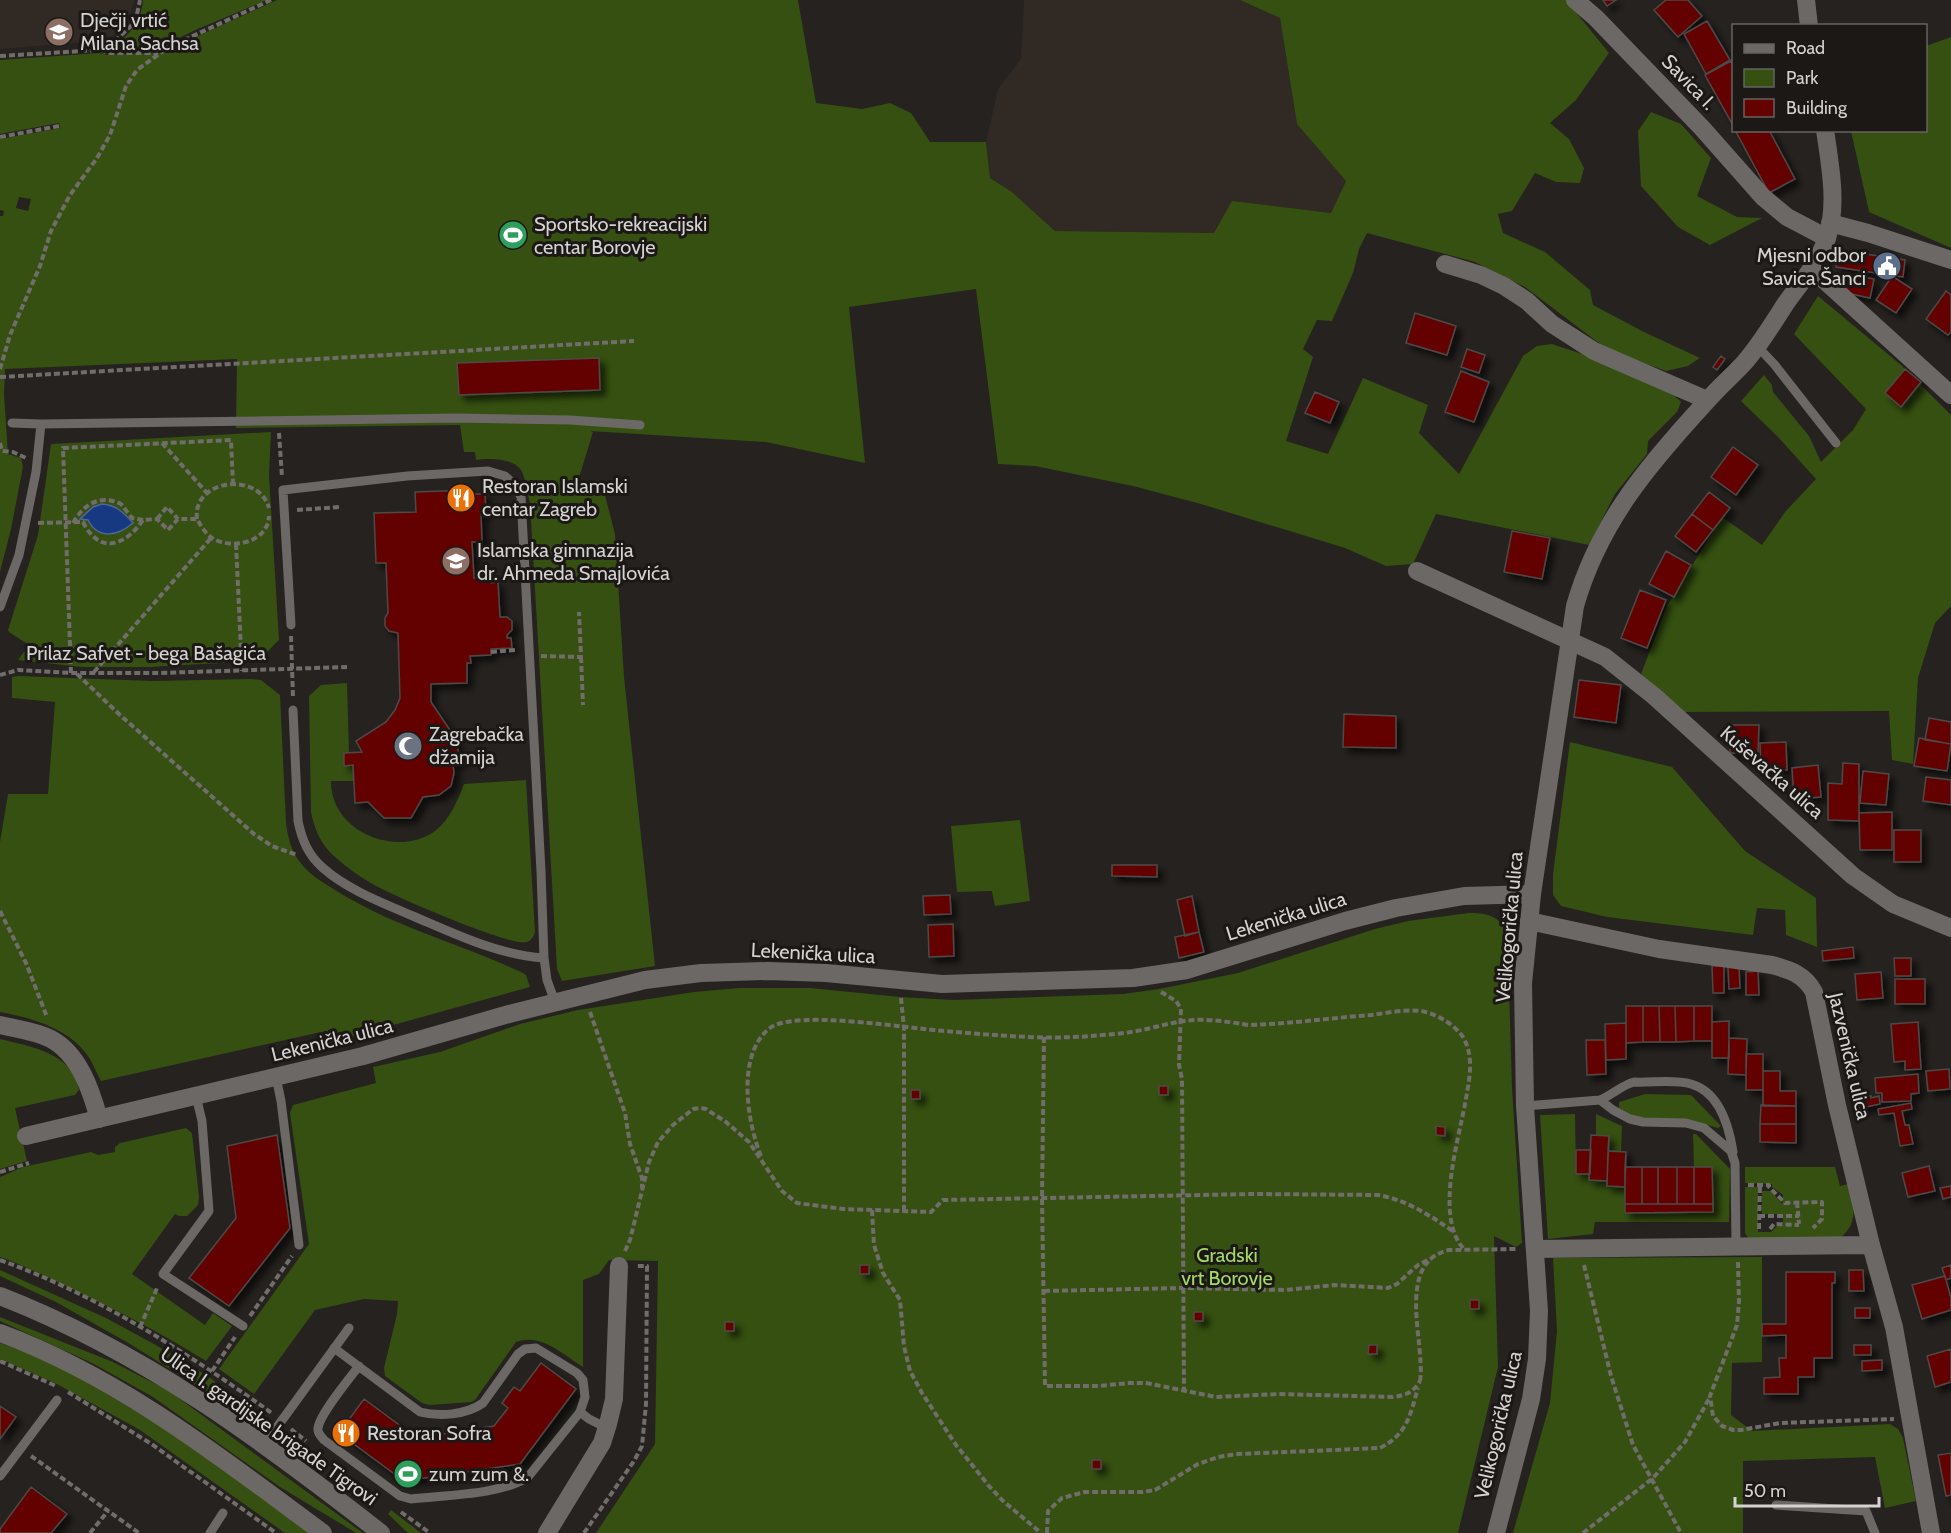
<svg xmlns="http://www.w3.org/2000/svg" width="1951" height="1533" font-family="Cabin,sans-serif">
<style>
.built{fill:#312923}
.green{fill:#355010;fill-rule:evenodd}
.water{fill:#173981;stroke:#506799;stroke-width:1.5}
.building{fill:#640200;stroke:#4d4948;stroke-width:1.5;filter:url(#shadow)}
.lines{fill:none;stroke-linecap:round;stroke-linejoin:round}
.path{stroke:#706d6b;stroke-width:4;stroke-dasharray:6 3;stroke-linecap:butt}
.service{stroke:#6b6865;stroke-width:9}
.minor{stroke:#6b6865;stroke-width:18}
.tertiary{stroke:#6b6865;stroke-width:18}
.labels{text-anchor:middle;stroke-width:6;stroke-linejoin:round;paint-order:stroke}
.poi-label{font-size:20px;fill:#d5d3d1;stroke:#1b1816;text-anchor:start}
.street-label{font-size:20px;fill:#d5d3d1;stroke:#1b1816}
.park-label{font-size:20px;fill:#a3da65;stroke:#1b1816}
</style>
<defs>
<filter id="shadow"><feDropShadow dx="5.5" dy="5.5" stdDeviation="3" flood-color="#0009"/></filter>
</defs>
<rect width="100%" height="100%" fill="#25221f"/>
<path class="built" d="M0,0H135L127,23L108,40L0,49Z
M1024,0H1240L1280,18L1297,123L1346,181L1331,213L1233,201L1215,233L1055,231L1012,192L990,178L986,142L998,89L1021,59Z"/>
<path class="green" d="M143,0H267L193,31L158,49L108,50C127,36 141,26 143,0Z
M277,0H798L816,103L862,109L890,103L911,113L930,142H986L990,178L1012,192L1055,231L1214,233L1232,201L1331,213L1346,181L1297,124L1280,18L1240,0H1566L1609,53L1576,100L1550,123L1569,139L1584,168L1580,183L1556,182L1535,173L1512,211L1498,214L1503,233L1545,252L1590,290L1593,305L1644,332L1700,358L1688,366L1666,371L1608,350L1525,287L1475,262L1367,233L1359,249L1353,273L1332,321L1317,320L1303,349L1313,357L1286,441L1328,454L1363,378L1428,405L1419,433L1459,474L1523,356L1537,346L1552,344C1589,357 1655,373 1681,402L1677,412L1648,441L1647,454L1615,494L1589,545L1436,514L1413,564L1386,566L1345,548L1201,504L1133,486L1035,466L998,464L976,289L849,307L865,463L766,442L590,431L593,432L578,481L601,480L615,534L624,677L655,966L562,981L557,969L530,503C527,493 526,479 521,470C513,458 489,458 476,460L475,452H464L460,425L236,428L237,359L5,369L4,394L8,454L21,458L23,467L11,529L0,572V216H3L4,211L0,210V139L60,128L59,123L0,134V60L99,53L108,55L161,53ZM19,197L31,199L28,211L16,208Z
M1951,37V248L1869,212L1851,131L1926,130V46Z
M1651,112L1681,124L1711,158L1697,196L1737,217L1762,218L1710,245L1678,227L1641,186L1638,131Z
M1818,296L1901,365L1951,415V606L1935,623L1918,678L1913,764L1892,760L1889,711L1682,712L1641,674L1667,606L1722,517L1762,545L1785,512L1816,479L1778,437L1741,401L1764,375L1772,385L1773,392L1809,436L1821,462L1853,430L1866,409L1794,334Z
M271,432L269,475L279,640L258,661L149,667H82L18,660L29,645L9,632L8,630L38,535L51,444Z
M18,676L152,681L251,679L261,680L280,695L286,823C288,837 291,851 300,862C308,873 320,881 332,888C390,926 459,943 521,972L526,975L530,987L325,1044L321,1032L101,1081C97,1074 94,1066 90,1059C71,1029 33,1018 0,1012V842L8,794H48L55,702L12,698V677Z
M347,683L349,753H344V765H353L354,781H331C330,831 396,859 435,831C450,819 457,802 464,784L526,780L535,932C534,936 532,940 527,942C511,947 399,898 380,888C364,880 347,868 334,856C321,845 314,828 311,812L309,696L321,685Z
M1570,742L1672,767L1745,851L1816,898L1817,947L1786,935L1785,910L1757,908L1753,935L1607,917L1561,906L1553,895V874Z
M1020,820L1030,901L995,906L992,891L957,892L951,826Z
M1469,913C1482,913 1495,914 1503,926L1504,955H1508L1512,1088L1522,1243L1516,1247L1494,1236L1498,1367L1458,1533H596L655,1444L658,1261L609,1260L599,1274L583,1280V1367C562,1354 541,1333 516,1342L475,1400L471,1402L430,1405L422,1403L385,1376L384,1368L397,1314L398,1301L364,1299L315,1310L254,1394L219,1369L309,1244L290,1113L293,1105L376,1083L373,1067L440,1052L520,1024L578,1010L694,992L739,988H810L900,997L954,1000L1123,994L1159,989L1238,973L1375,929L1408,921Z
M0,1039C29,1046 74,1053 79,1090L75,1095L15,1108L27,1161L0,1169Z
M1645,1094L1691,1095L1721,1126L1718,1128L1700,1123L1639,1119L1619,1108V1102Z
M1575,1114L1576,1174H1590L1607,1181V1186L1625,1187V1213L1713,1212L1712,1168L1694,1167L1693,1134H1696L1730,1169L1729,1222H1595L1593,1234L1548,1239L1540,1115Z
M1596,1114L1622,1126L1621,1151H1608L1596,1136Z
M186,1128L192,1133L199,1197L198,1205L187,1216H179L175,1214L132,1274L205,1325L213,1313L232,1326L206,1361C161,1333 115,1309 68,1287C45,1276 23,1265 0,1257V1177L23,1167L91,1152L98,1155L115,1152V1147L120,1143Z
M1745,1167H1835L1840,1186L1849,1184C1854,1205 1859,1223 1840,1238H1748L1745,1233V1187H1758V1232H1771L1777,1226L1783,1225V1214H1762V1191H1771L1782,1204L1783,1195L1772,1187V1184L1745,1183Z
M1762,1257V1362L1732,1363L1731,1415L1752,1431L1890,1424L1898,1429L1903,1438L1916,1501L1885,1508L1875,1457L1743,1461V1533H1513L1550,1403L1557,1331L1553,1258Z
M0,1270L106,1318L154,1344L206,1375L269,1420L261,1432L202,1389L130,1344L56,1302L0,1276Z
M0,1317L113,1362L169,1391L363,1533H356L280,1487L153,1397L94,1364L0,1321Z
M0,1343L56,1363L141,1409L310,1533H285L140,1430L55,1383L0,1359Z
M286,1433L327,1464L326,1468L281,1446V1438Z
M391,1510L421,1533H408L388,1514Z"/>
<path class="water" d="M102,504C116,505 123,512 133,523C118,536 98,540 88,520L80,519L93,507Z"/>
<path class="building" d="M1603,0H1616L1607,6Z
M1666,0H1688L1702,16L1678,37L1654,10Z
M1707,21L1730,60L1706,74L1684,34Z
M1731,61L1734,65V127L1705,75Z
M1735,130H1769L1795,179L1769,193Z
M1838,250L1905,260L1903,277L1836,267Z
M1846,274L1874,279L1870,298L1842,292Z
M1892,276L1912,289L1896,313L1876,300Z
M1946,291L1951,295V332L1948,335L1926,319Z
M1415,313L1456,326L1447,355L1406,343Z
M1467,349L1485,355L1479,373L1461,367Z
M1721,356L1725,359L1717,370L1713,367Z
M599,358L600,390L459,395L457,363Z
M1905,369L1921,382L1901,407L1885,393Z
M1461,371L1489,382L1474,422L1445,412Z
M1315,392L1339,402L1330,423L1305,413Z
M1733,447L1758,465L1736,495L1711,477Z
M471,490V494H485L486,514H481L482,542H472L474,578H491V583L498,582L500,617H507L512,621V630L507,635V638H511L512,648L491,649V655L470,656L471,663H467V683L431,684V702L454,736L461,761L453,765L454,773L451,786L439,795L423,797L411,818H384L368,802L355,803L353,765L344,766V753L362,752L356,741L386,722L395,710L400,698L398,633L389,631L385,626V618L388,613L386,563H376L374,513L416,512L415,492Z
M1709,492L1730,508L1713,530L1692,514Z
M1692,514L1713,530L1696,552L1675,536Z
M1512,531L1550,538L1542,579L1504,572Z
M1666,551L1691,565L1674,597L1649,584Z
M1640,590L1666,600L1647,648L1621,638Z
M1579,680L1621,685L1616,723L1574,717Z
M1344,714L1396,716V748L1343,747Z
M1929,718L1951,722V744L1925,740Z
M1731,725H1759L1758,753H1730Z
M1919,738L1951,744L1947,771L1914,766Z
M1786,742L1787,770H1761L1760,743Z
M1843,763L1859,764V821L1828,820V783L1842,784Z
M1818,765L1821,797L1794,799L1792,768Z
M1863,771L1889,774L1886,805L1860,803Z
M1926,777L1951,780V805L1923,801Z
M1892,812V850H1860L1859,813Z
M1894,830H1921V862H1894Z
M1112,865H1157V877L1112,876Z
M950,895L951,914L924,915L923,896Z
M1192,896L1199,932L1185,936L1177,900Z
M953,924L954,956L929,957L928,925Z
M1199,932L1204,952L1179,958L1175,937Z
M1853,947L1854,958L1823,961L1822,951Z
M1894,958H1911V976H1895Z
M1712,966H1724V993H1713Z
M1728,967H1739L1740,988L1729,989Z
M1758,971L1759,995H1746V972Z
M1881,972L1883,998L1857,1000L1855,974Z
M1895,979H1925V1004H1895Z
M1626,1006H1643V1042L1626,1043Z
M1643,1006H1659L1660,1042H1643Z
M1659,1006H1675L1676,1042H1660Z
M1675,1006H1694V1041L1676,1042Z
M1694,1006H1712V1041H1694Z
M1729,1021V1058H1712V1022Z
M1918,1022L1921,1069L1905,1070V1061L1894,1062L1891,1024Z
M1626,1023V1059L1606,1060L1605,1024Z
M1729,1038L1747,1039L1746,1075L1728,1074Z
M1586,1040H1605L1606,1074L1587,1075Z
M1746,1054H1763V1090H1746Z
M1949,1069L1950,1089L1928,1091L1926,1071Z
M1763,1071H1780V1091H1796V1106H1763Z
M1918,1074L1919,1093L1911,1094V1101L1882,1102V1093H1876L1875,1078Z
M1159,1086H1168V1095H1159Z
M911,1090H920V1099H911Z
M1871,1096V1098L1879,1096L1880,1104L1856,1109L1854,1099Z
M1911,1103L1912,1109L1902,1111L1905,1125H1909L1913,1144L1900,1146L1894,1113L1879,1115L1878,1109Z
M1761,1105L1796,1106V1124H1760Z
M1760,1124H1796V1143L1760,1142Z
M1436,1126L1445,1127V1136L1436,1135Z
M277,1135L290,1228L229,1306L189,1278L236,1218L227,1146Z
M1591,1135L1609,1136L1608,1151L1626,1152L1625,1167H1712L1713,1204H1625V1187L1607,1186V1181L1589,1180Z
M1591,1135L1609,1136L1607,1181L1589,1180Z
M1576,1150H1591L1590,1174H1576Z
M1608,1151L1626,1152L1625,1187L1607,1186Z
M1929,1166L1935,1191L1908,1197L1902,1173Z
M1625,1167H1642V1204H1625Z
M1642,1167H1658V1204H1642Z
M1658,1167H1677V1204H1658Z
M1677,1167H1694V1204H1677Z
M1694,1167H1712L1713,1204H1694Z
M1951,1186V1197L1943,1199L1940,1188Z
M1625,1204H1713V1212L1625,1213Z
M860,1265H869V1274H860Z
M1951,1265V1278L1946,1280L1942,1268Z
M1849,1270H1863L1864,1291H1849Z
M1786,1272H1835V1283H1832V1358H1814V1377H1798V1394H1764V1378L1780,1377L1779,1358H1786V1335L1762,1336V1324H1786Z
M1945,1276L1951,1298V1310L1922,1319L1912,1285Z
M1470,1300H1479V1309H1470Z
M1855,1308H1870V1318H1855Z
M1194,1312H1203V1321H1194Z
M725,1322H734V1331H725Z
M1369,1345H1377V1354H1368Z
M1854,1345H1871V1355H1854Z
M1951,1349V1382L1935,1387L1927,1356Z
M1882,1360V1370L1862,1371V1361Z
M541,1363L576,1389L520,1464L404,1481L339,1433L364,1399L417,1438L494,1426L508,1408L502,1403L514,1387L520,1391Z
M0,1406L16,1417L0,1439Z
M1951,1453V1495L1946,1496L1938,1455Z
M1092,1460H1101V1469H1092Z
M31,1487L67,1514L51,1533H0V1529Z"/>
<g class="lines">
<path class="path" d="M100,50L108,53H158
M0,56L99,50L116,40L131,26L137,14L140,0
M0,137L59,126
M0,369L10,335L40,266L51,231L70,195L97,158L110,135L126,86L137,70L169,47L271,0
M0,377L634,341
M279,433L282,477
M0,443L2,451L13,452L26,458
M162,443L207,493
M297,510L340,507
M157,519L167,507L178,519
M197,519C192,479 259,471 269,508
M38,523L83,522C100,556 126,545 143,520L157,519L168,530L178,519H197C201,526 205,533 212,538C231,550 268,543 269,516
M73,523C84,504 100,494 121,504L132,518L143,520
M236,544L242,671
M291,636L293,697
M491,652L515,650
M541,656L581,657L579,612
M581,657L583,705
M94,672L211,538
M71,673L63,448L231,440L233,484
M77,674L120,715L254,834L272,846L297,855
M0,675L18,670L71,673H159L347,667
M0,911L26,963L47,1017
M1161,992L1176,1001L1181,1009L1179,1065L1182,1079L1184,1390
M901,998L904,1028V1211
M590,1012L625,1113L630,1144L642,1178V1188
M1044,1037L1042,1198L1045,1386H1098L1129,1383H1146L1216,1397L1279,1394L1393,1397C1406,1395 1413,1393 1420,1381
M761,1156C747,1122 736,1054 770,1028C795,1009 911,1029 945,1031C993,1035 1043,1040 1091,1036C1104,1035 1118,1034 1131,1032C1152,1029 1173,1021 1194,1020C1212,1019 1230,1022 1248,1025C1289,1024 1330,1018 1371,1015C1387,1013 1405,1009 1421,1011C1437,1014 1454,1024 1463,1037C1475,1057 1469,1082 1465,1104C1458,1142 1434,1220 1465,1250
M0,1172L29,1163
M1748,1185H1769V1187L1785,1203L1822,1202V1219L1813,1228
M1797,1202L1799,1224
M872,1210L874,1245L883,1273L900,1300L904,1346L910,1371L922,1393L956,1445L989,1486L1002,1500L1041,1533
M1759,1216H1799
M1759,1229L1760,1185
M1770,1229L1774,1224L1799,1225
M625,1251L630,1240L649,1162L658,1142L673,1125L693,1109L701,1108L706,1109L726,1122L749,1142L782,1191L797,1203L843,1209L931,1212L943,1200L1253,1194L1378,1195C1407,1200 1431,1216 1454,1232
M0,1260C98,1295 189,1354 273,1414
M1738,1262L1739,1302L1737,1325L1710,1396L1713,1416L1722,1426L1733,1430H1741L1780,1423L1894,1419
M1584,1265L1611,1376L1633,1445L1681,1533
M1044,1291L1183,1288L1285,1290L1335,1285L1388,1288L1397,1284L1418,1265L1432,1258
M250,1316L292,1256
M140,1327L158,1286
M0,1361L56,1386
M212,1371L235,1337
M1420,1381C1426,1345 1394,1262 1449,1250L1517,1249
M68,1392L153,1445L276,1533
M291,1429L306,1441
M31,1456L139,1533
M401,1512L430,1533
M90,1533L108,1511
M584,1533L634,1461L642,1446L646,1404L647,1266H635
M1047,1533L1048,1511L1062,1498L1085,1492H1142L1155,1490L1198,1464L1218,1457L1237,1454L1380,1448C1407,1434 1410,1416 1418,1388
M1583,1533L1653,1478L1685,1442L1710,1397"/>
<path class="service" d="M1757,346L1774,364L1836,443
M12,423L41,424
M0,607L19,555L36,472L41,424L456,418L570,420L640,425
M291,625L283,490L407,476L488,471L505,476L515,485L521,497L541,871L544,958
M293,710L298,821C302,840 308,855 323,868C348,890 383,903 413,916C455,934 498,955 544,958L547,980L555,1002
M276,1077L281,1101L299,1245
M196,1096L202,1121L209,1211L163,1274L243,1326
M1600,1100C1612,1095 1622,1085 1634,1082C1652,1083 1674,1079 1691,1084C1720,1092 1729,1126 1733,1152
M1525,1106L1600,1100L1613,1110L1630,1119L1643,1122L1686,1123L1704,1128L1731,1151L1735,1163L1736,1247
M334,1348L420,1412C439,1417 466,1415 483,1403L518,1354L525,1349L536,1348L577,1373L583,1380L585,1397L580,1412L528,1477C501,1495 444,1495 411,1499L400,1496L324,1440C321,1436 317,1433 318,1428C320,1414 349,1379 359,1366
M580,1412L589,1419L607,1428
M264,1445L349,1328
M0,1476L57,1400
M1776,1505L1866,1511L1875,1533
M210,1533L223,1513"/>
<path class="minor" d="M1575,0L1596,18L1702,128L1763,197L1787,217L1827,238
M1830,223L1868,233L1951,260
M1445,264L1481,275L1504,286L1527,301L1552,324L1594,351L1707,400
M1812,269L1951,395
M1417,571L1605,657L1654,696L1853,876L1893,904L1951,928
M1529,921L1659,949L1772,965C1790,970 1804,974 1814,992L1837,1105L1871,1245L1894,1327L1931,1533
M0,1025C16,1029 36,1031 51,1039C79,1054 91,1090 99,1119
M26,1136L363,1056L509,1014L645,980L701,973L768,971L826,973L942,984L1133,978L1187,970L1345,921L1396,908L1464,896L1532,894
M1535,1249L1871,1245
M547,1533L602,1443L608,1424L614,1399L619,1266"/>
<path class="tertiary" d="M1806,0L1809,26
M0,1296C144,1352 260,1439 381,1533
M0,1333C119,1377 222,1458 323,1533
M1496,1533L1531,1399L1537,1359L1539,1311L1525,1106L1523,983L1532,894L1575,606C1599,522 1649,464 1706,402C1718,388 1732,376 1744,363C1760,345 1773,323 1786,303C1801,282 1818,264 1827,238C1838,205 1830,165 1825,130"/>
</g>
<defs>
<g id="school-disc" transform="scale(1.5)"><circle r="9.5" fill="#8d6e63" stroke="#1b1816"/><path d="M0-5L7-2L0 1L-7-2ZM-4 1L0 2.5L4 1V4Q0 6-4 4Z" fill="#fff"/></g>
<g id="stadium-disc" transform="scale(1.5)"><circle r="9.5" fill="#2e9e5b" stroke="#1b1816"/><path d="M0-5a6.5 5 0 1 0 0 10a6.5 5 0 1 0 0-10ZM-3.5-1.8h7v3.6h-7Z" fill="#fff"/></g>
<g id="civic-disc" transform="scale(1.5)"><circle r="9.5" fill="#5c6f8a" stroke="#1b1816"/><path d="M-.6-6.5H3V-4.5H.6V-3L4-1V1h2V6H-6V1h2V-1L-.6-3ZM-1.2 2.5V6h2.4V2.5Z" fill="#fff"/></g>
<g id="restaurant-disc" transform="scale(1.5)"><circle r="9.5" fill="#e8710a" stroke="#1b1816"/><path d="M-5-6h1v4h1v-4h1v4h1v-4h1v5L-1.5 .5V6h-2V.5L-5-1ZM5-6V6H3V1.5H1.5Q1.5-4 5-6Z" fill="#fff"/></g>
<g id="mosque-disc" transform="scale(1.5)"><circle r="9.5" fill="#6b7280" stroke="#1b1816"/><path d="M3.5-4.9A6 6 0 1 0 3.5 4.9A5 5 0 1 1 3.5-4.9Z" fill="#fff"/></g>
</defs>
<g fill-rule="evenodd">
<use href="#school-disc" x="59" y="32"/>
<use href="#stadium-disc" x="513" y="235"/>
<use href="#civic-disc" x="1887" y="266"/>
<use href="#restaurant-disc" x="461" y="498"/>
<use href="#school-disc" x="456" y="561"/>
<use href="#mosque-disc" x="408" y="746"/>
<use href="#restaurant-disc" x="346" y="1433"/>
<use href="#stadium-disc" x="408" y="1474"/>
</g>
<g class="labels">
<g class="poi-label">
<text x="80" y="27">Dječji vrtić<tspan x="80" dy="23">Milana Sachsa</tspan></text>
<text x="534" y="231">Sportsko-rekreacijski<tspan x="534" dy="23">centar Borovje</tspan></text>
<text x="1866" y="262" text-anchor="end">Mjesni odbor<tspan x="1866" dy="23">Savica Šanci</tspan></text>
<text x="482" y="493">Restoran Islamski<tspan x="482" dy="23">centar Zagreb</tspan></text>
<text x="477" y="557">Islamska gimnazija<tspan x="477" dy="23">dr. Ahmeda Smajlovića</tspan></text>
<text x="429" y="741">Zagrebačka<tspan x="429" dy="23">džamija</tspan></text>
<text x="367" y="1440">Restoran Sofra</text>
<text x="429" y="1481">zum zum &amp;.</text>
</g>
<g class="street-label">
<text transform="translate(1689 82) rotate(46)" y="7">Savica I.</text>
<text x="146" y="660">Prilaz Safvet - bega Bašagića</text>
<text transform="translate(1772 772) rotate(41)" y="7">Kuševačka ulica</text>
<text transform="translate(1286 916) rotate(-17)" y="7">Lekenička ulica</text>
<text transform="translate(1509 927) rotate(-85)" y="7">Velikogorička ulica</text>
<text transform="translate(813 953) rotate(3)" y="7">Lekenička ulica</text>
<text transform="translate(332 1040) rotate(-14)" y="7">Lekenička ulica</text>
<text transform="translate(1850 1056) rotate(77)" y="7">Jazvenička ulica</text>
<text transform="translate(1498 1425) rotate(-77)" y="7">Velikogorička ulica</text>
<text transform="translate(269 1426) rotate(35)" y="7">Ulica I. gardijske brigade Tigrovi</text>
</g>
<g class="park-label">
<text x="1227" y="1262">Gradski<tspan x="1227" dy="23">vrt Borovje</tspan></text>
</g>
</g>
<rect x="1732" y="24" width="195" height="108" fill="#1b1816" stroke="#656361" stroke-width="1.5"/>
<rect x="1744" y="44" width="30" height="9" fill="#6b6865" stroke="#656361" stroke-width="1.5"/>
<text x="1786" y="54" font-size="18" fill="#d5d3d1">Road</text>
<rect x="1744" y="69" width="30" height="18" fill="#355010" stroke="#656361" stroke-width="1.5"/>
<text x="1786" y="84" font-size="18" fill="#d5d3d1">Park</text>
<rect x="1744" y="99" width="30" height="18" fill="#640200" stroke="#656361" stroke-width="1.5"/>
<text x="1786" y="114" font-size="18" fill="#d5d3d1">Building</text>
<path d="M1735 1497v9h144v-9" fill="none" stroke="#d5d3d1" stroke-width="3"/>
<text x="1744" y="1497" font-size="18" fill="#d5d3d1" stroke="#1b1816" stroke-width="4.5" paint-order="stroke">50 m</text>
</svg>
